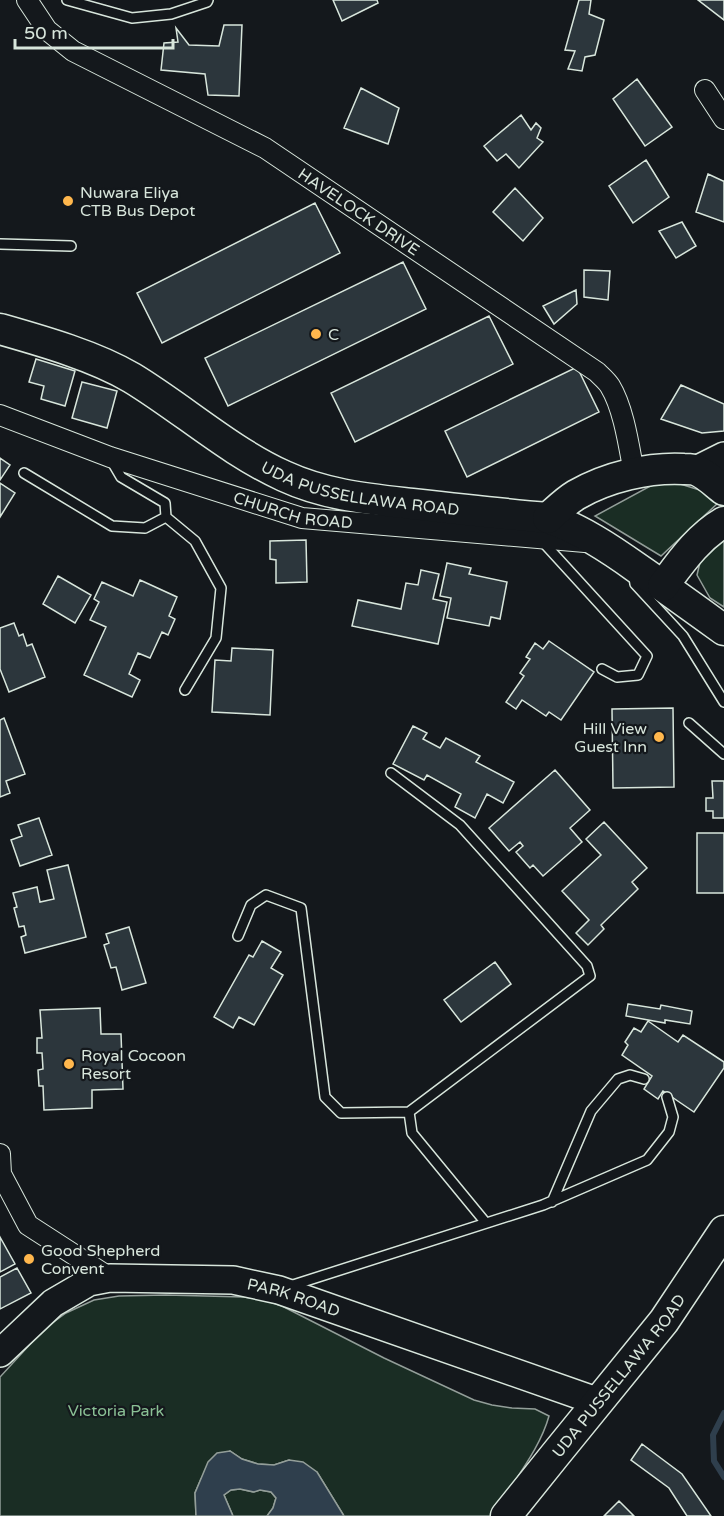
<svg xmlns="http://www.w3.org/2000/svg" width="724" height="1516" font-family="'Varela Round',sans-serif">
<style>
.green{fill:#1a2d24;stroke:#939e99;stroke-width:1.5}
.water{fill:#2f3f4d;stroke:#939e99;stroke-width:1.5}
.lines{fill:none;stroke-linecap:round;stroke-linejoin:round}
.stream{stroke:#2f3f4d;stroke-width:6}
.building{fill:#2c363c;stroke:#d8e6dc;stroke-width:1.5}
.lane-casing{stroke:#d8e6dc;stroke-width:12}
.street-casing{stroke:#d8e6dc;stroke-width:22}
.secondary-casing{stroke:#d8e6dc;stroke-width:30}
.primary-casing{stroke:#d8e6dc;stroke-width:33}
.lane{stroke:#14181c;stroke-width:9}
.street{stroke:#14181c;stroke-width:20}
.secondary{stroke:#14181c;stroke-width:27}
.primary{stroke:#14181c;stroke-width:30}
.poi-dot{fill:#ffb74d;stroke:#14181c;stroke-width:2}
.labels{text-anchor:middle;stroke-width:4.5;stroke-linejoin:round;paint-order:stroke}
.poi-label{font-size:16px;fill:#d8e6dc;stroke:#14181c;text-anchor:start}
.street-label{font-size:16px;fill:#d8e6dc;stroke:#14181c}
.park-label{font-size:16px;fill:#8ac095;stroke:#14181c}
</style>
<rect width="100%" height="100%" fill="#14181c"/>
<path class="green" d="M677,483L706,492L718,503L661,556L595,516L654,484Z
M724,536V607L710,598L697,575L703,550Z
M166,1295L244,1297L264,1300L282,1306L384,1358L474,1400L492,1405L512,1408L535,1409L549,1416C539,1452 511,1483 493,1516H344L317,1472L289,1460L274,1465L258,1464L242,1459L230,1451L201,1479L195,1493L196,1516H0V1377L44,1329L66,1313L94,1300L119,1296Z
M240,1489L253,1492L260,1490L271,1492L276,1498L273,1508L267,1516H233L224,1495L231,1490Z"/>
<path class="water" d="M230,1451L242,1459L258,1464L274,1465L289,1460L303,1462L317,1472L344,1516H267L273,1508L276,1498L271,1492L260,1490L254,1492L240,1489L231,1490L224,1495L233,1516H196L195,1493L208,1462L217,1453Z"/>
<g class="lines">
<path class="stream" d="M724,1413L713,1435L714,1461L724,1477"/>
</g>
<path class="building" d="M333,0H377L378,3L342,21Z
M579,0H591L589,14L604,20L595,55L585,57L582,71L568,69L575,51L565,50Z
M698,0H724V20Z
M224,25H242L239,96L208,95L205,74L161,70L164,43L178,42L176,28L189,45L219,46Z
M637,79L672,127L645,146L613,99Z
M361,88L399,108L388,144L344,128Z
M521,115L531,130L536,123L541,128L537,138L543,142L519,168L506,154L497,161L484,146Z
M646,160L669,197L633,223L609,186Z
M708,174L723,181H724V222L696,212Z
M515,188L543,218L523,241L493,212Z
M315,203L340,253L162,343L137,293Z
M682,222L696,246L676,258L659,231Z
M403,262L426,309L228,406L205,358Z
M584,270L610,271L608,300L584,297Z
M576,290L577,304L554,324L543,306Z
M489,316L513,364L355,442L331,393Z
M36,359L75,371L65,406L41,399L44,386L29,382Z
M577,367L599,412L467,477L445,431Z
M82,382L117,391L107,428L72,418Z
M681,385L724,404V431L702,433L661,419Z
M0,458L10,465L0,480Z
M0,483L15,493L0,517Z
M306,540L307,582L276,583V560L270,559V541Z
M447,563L471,568L469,574L507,582L500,619L491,617L489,626L447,618L451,598L440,596Z
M421,570L439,574L433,599L447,602L438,644L352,626L358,600L401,609L406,583L418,585Z
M58,576L91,595L75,623L43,604Z
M140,580L177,597L169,616L175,619L168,635L162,632L150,658L138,653L129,674L140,680L132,697L84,675L106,627L90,620L99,602L94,599L102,582L133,596Z
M14,623L19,636L23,634L27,646L32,644L45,677L9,692L0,669V628Z
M549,641L594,672L561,720L549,712L546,716L522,700L516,709L506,702L524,676L520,673L530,659L526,657L535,643L543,649Z
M232,648L273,650L270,715L212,712L215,660L231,661Z
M673,708L674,787L613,788L612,709Z
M4,718L25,774L6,781L10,793L0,797V720Z
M413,726L427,733L423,739L440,748L446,738L480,756L476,762L514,782L503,803L487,794L475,818L455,807L461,794L427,775L424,780L393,764Z
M555,770L590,810L570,828L582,842L543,876L533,865L530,868L516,852L523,846L520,842L509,851L489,828Z
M712,781H724V818H713V811H706V798H713Z
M39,818L52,855L20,866L11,840L22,836L18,825Z
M604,822L647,868L632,882L638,889L601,925L604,929L588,945L576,933L589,920L562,891L601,855L586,839Z
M697,833H724V893H697Z
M68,865L86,937L25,953L21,937L26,935L24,926L19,927L14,908L17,907L13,893L37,887L40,902L54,899L47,870Z
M129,927L146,983L122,990L116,967L111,968L104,945L109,943L106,934Z
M262,941L281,952L271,968L283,975L254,1025L239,1017L233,1028L214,1017L249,955L253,957Z
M495,962L511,984L461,1022L444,1000Z
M628,1004L660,1009L661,1005L692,1011L690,1024L665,1020V1023L626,1016Z
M100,1008L101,1034H121L123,1089L92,1090V1108L44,1110L43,1086H39L38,1070L43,1069L42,1053H37V1038H42L40,1010Z
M648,1021L678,1042L683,1035L724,1062V1068L694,1112L663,1091L658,1099L644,1089L652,1076L622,1055L628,1045L625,1042L634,1028L641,1032Z
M0,1237L15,1264L0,1272Z
M17,1268L31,1293L0,1309V1277Z
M642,1444L682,1474L711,1516H687L669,1488L631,1460Z
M619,1501L634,1516H604Z"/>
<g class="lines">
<g class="lane-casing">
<path id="lane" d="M67,0L132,18L171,14L207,2L208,0
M0,244L71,246
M24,473L112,526L145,528L166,517L165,503L121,477L111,460
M166,517L195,541L221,588L216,638L185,690
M542,541L647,656L638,675L617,677L602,669
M634,577L635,584L683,636L724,702
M689,723L724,754
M391,773L460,825L587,966L590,976L409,1112L412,1133L486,1223
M238,936L251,905L266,895L301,908L325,1097L341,1113L409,1112
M552,1202L591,1111L618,1079L630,1075L644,1079
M290,1286L543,1205L647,1160L669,1132L673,1117L667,1097"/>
</g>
<g class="street-casing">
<g id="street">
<path id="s1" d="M27,0L47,30L73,51L265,148L597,372C602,377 607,381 610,386C624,409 629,447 634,473"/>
<path d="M705,90L724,119"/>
<path id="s2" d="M0,415L110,457L302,518L585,542"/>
<path d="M0,1154L1,1174L28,1225L110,1278"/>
</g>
</g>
<g class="secondary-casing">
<g id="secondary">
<path d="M696,470L724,456"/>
<path id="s3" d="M0,1353L53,1303L89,1282L110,1278L233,1280L279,1290L599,1402"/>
</g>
</g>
<g class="primary-casing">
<g id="primary">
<path id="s4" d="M0,329C42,341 95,356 132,378C183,409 229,451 284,476C325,495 368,499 412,504C457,509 502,514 548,518C580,529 609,548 637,568C666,588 695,609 724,630"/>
<path d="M548,518C557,510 566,501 576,495C607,477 649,467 684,469C688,469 694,469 698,471C707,475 716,484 724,490"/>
<path d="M663,586C681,562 698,537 724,522"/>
<path id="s5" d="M506,1516L555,1455L664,1321L724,1231"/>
</g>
</g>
<use href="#lane" class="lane"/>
<use href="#street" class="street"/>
<use href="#secondary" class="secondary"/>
<use href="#primary" class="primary"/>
</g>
<g class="poi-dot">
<circle cx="68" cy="201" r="6"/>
<circle cx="316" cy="334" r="6"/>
<circle cx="659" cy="737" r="6"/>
<circle cx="69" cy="1064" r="6"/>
<circle cx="29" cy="1259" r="6"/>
</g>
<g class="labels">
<g class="poi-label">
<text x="80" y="198">Nuwara Eliya<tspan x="80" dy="18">CTB Bus Depot</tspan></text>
<text x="328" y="340">C</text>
<text x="647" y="734" text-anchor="end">Hill View<tspan x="647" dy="18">Guest Inn</tspan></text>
<text x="81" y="1061">Royal Cocoon<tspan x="81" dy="18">Resort</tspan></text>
<text x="41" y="1256">Good Shepherd<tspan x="41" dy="18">Convent</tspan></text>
</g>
<g class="street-label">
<text dy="6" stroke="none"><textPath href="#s1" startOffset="398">HAVELOCK DRIVE</textPath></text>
<text dy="6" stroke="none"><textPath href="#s4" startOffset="400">UDA PUSSELLAWA ROAD</textPath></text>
<text dy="6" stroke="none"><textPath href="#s2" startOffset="309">CHURCH ROAD</textPath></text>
<text dy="6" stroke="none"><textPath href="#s3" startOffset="322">PARK ROAD</textPath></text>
<text dy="6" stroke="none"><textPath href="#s5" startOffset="180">UDA PUSSELLAWA ROAD</textPath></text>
</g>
<g class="park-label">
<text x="116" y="1416">Victoria Park</text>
</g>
</g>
<path d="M15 39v9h158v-9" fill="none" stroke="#d8e6dc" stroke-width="3"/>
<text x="24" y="39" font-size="18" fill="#d8e6dc" stroke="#14181c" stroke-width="4.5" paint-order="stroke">50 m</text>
</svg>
